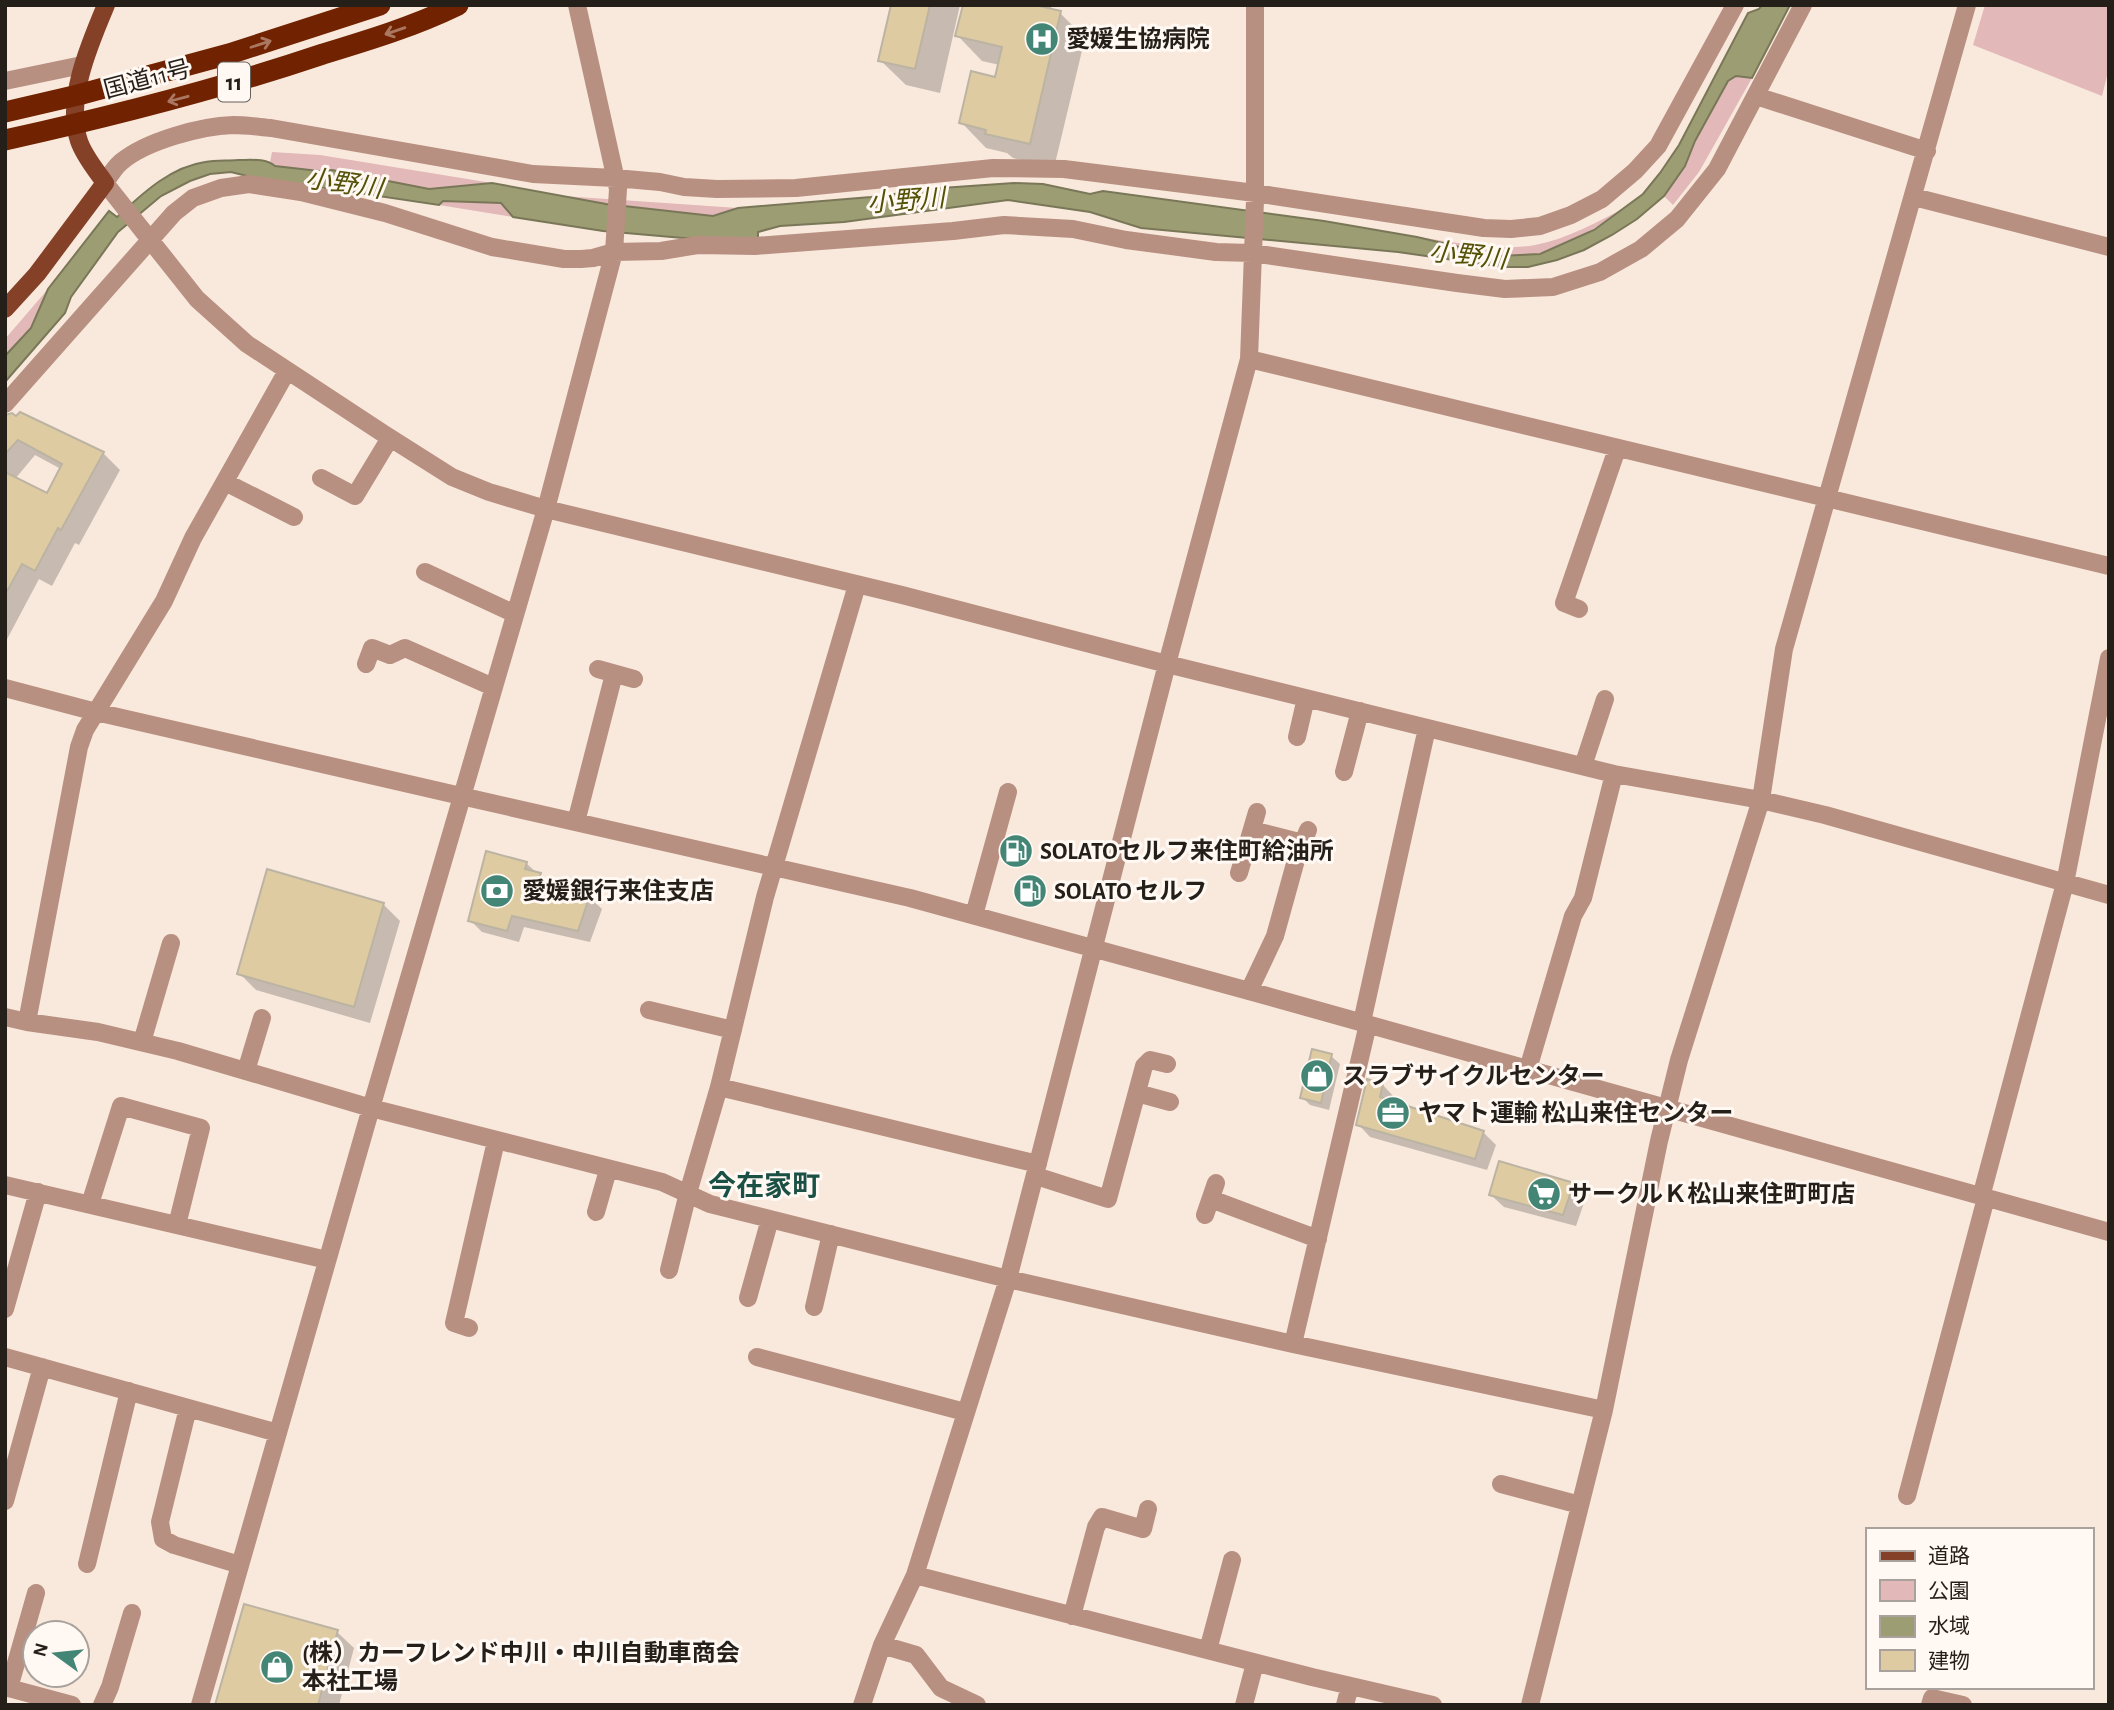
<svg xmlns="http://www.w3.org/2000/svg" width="2114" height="1710" font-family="'Alegreya Sans','Noto Sans JP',sans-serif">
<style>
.green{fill:#e2b8b9}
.water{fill:#9d9d73;stroke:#797758;stroke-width:2}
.shadow{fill:#0003;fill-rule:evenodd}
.building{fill:#decba2;stroke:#bcb4a3;stroke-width:2}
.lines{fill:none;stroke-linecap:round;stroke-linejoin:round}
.minor{stroke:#b89081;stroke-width:18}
.major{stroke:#854128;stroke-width:18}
.highway{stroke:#712200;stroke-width:21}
.oneway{stroke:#aa7861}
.labels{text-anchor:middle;stroke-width:6;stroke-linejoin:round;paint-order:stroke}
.shield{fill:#fff8f3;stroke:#66605b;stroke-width:2}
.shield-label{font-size:23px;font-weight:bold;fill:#251f1a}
.poi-label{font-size:24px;font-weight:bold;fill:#251f1a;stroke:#fff8f3;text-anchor:start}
.street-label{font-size:24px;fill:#251f1a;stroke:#fff8f3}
.water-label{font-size:26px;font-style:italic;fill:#535105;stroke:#fff8f3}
.quarter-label{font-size:28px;font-weight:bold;fill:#1b5045;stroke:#fff8f3}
</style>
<rect width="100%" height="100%" fill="#f9e9dc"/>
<path class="green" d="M1985,5H2109V68L2102,96L1973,45Z
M1736,76L1752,78L1699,172L1673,205L1664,196L1685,166L1695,141L1728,81Z
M272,152L320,155L492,183L429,189L332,170L319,171L275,166L270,162Z
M563,196L738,208L713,216L606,204Z
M443,201L501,203L513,217L439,205Z
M1625,208C1589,233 1543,263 1496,256C1470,252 1443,243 1417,237C1456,242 1497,252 1535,245C1567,239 1597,222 1625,208Z
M48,289L31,328L5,356V339Z"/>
<path class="water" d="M1762,5H1790L1752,78L1736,76L1728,81L1695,141L1685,166L1664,196L1637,219L1612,235L1584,250L1557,260L1528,267H1503L1398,252L1141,228L1090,212L1008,200L844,222L780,226L758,232V238H683L603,231L513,217L501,203L443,201L439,205L251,177L231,172L210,174L190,181L161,196L118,232L71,297L65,313L5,382V356L31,328L48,289L109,211L117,217C142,194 170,167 205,162C216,160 227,161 238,160C251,160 265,158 275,166L319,171L332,170L429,189L492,183L606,204L713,216L738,208L871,197L941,188L1014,183L1043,184L1090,194L1103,191L1324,221L1417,237L1498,256L1540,254L1594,230L1643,194L1660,173L1679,145L1748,13L1759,9Z"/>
<path class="shadow" d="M893,5H960L940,93L906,85L880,60Z
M964,5H1049L1052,9V11L1060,13L1085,38L1054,168L1013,158L1007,153L986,148L961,122L996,79L1000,65L982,61L957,35Z
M5,416L103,453L120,470L79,545L75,543L52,586L39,579L5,643ZM35,455L61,469L48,495L15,479Z
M526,863L550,885L589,897L602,909L590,942L524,927L519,942L482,932L470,920Z
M383,904L400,921L370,1023L256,990L239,973Z
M1331,1056L1340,1064L1329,1110L1310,1105L1302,1097Z
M1383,1085L1395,1098L1393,1104L1483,1132L1496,1145L1487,1170L1370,1137L1358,1124Z
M1573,1184L1586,1197L1576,1226L1504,1207L1491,1195Z
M337,1632L354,1648L339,1705H217Z"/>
<path class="building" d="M891,5H930L915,69L878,61Z
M963,5H1035L1061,11L1030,144L985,134L986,130L959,123L971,71L995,77L1002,47L955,36Z
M20,412L104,452L61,530L58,528L35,571L22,564L5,595V472L47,493L62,464L18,440L5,454V415L12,413L16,416Z
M486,851L527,862L525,869L541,873L539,880L590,895L578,931L512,916L507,931L468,921Z
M267,869L384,903L354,1007L237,974Z
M1312,1049L1332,1054L1321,1103L1300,1098Z
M1367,1079L1383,1084L1380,1097L1484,1131L1475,1159L1356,1125Z
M1499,1161L1574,1183L1563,1215L1489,1195Z
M244,1604L338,1630L318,1705H215Z"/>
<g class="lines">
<path class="minor" d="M1735,5L1658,146L1635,171L1602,199L1571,215L1540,226L1511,229L1484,228L1255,193L1064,169L993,168L796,188L717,189L684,187L660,182L615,178L533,174L271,128C259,127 246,125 233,125C201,126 146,141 121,162C114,168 110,175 105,183L197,299L247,344L384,434L452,477L489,492L546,509L902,595L1167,664L1614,774L1761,800L1825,815L2109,895
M5,81L82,65
M1756,96L1927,151
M1914,197L2109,247
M1249,359L2109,566
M5,404L174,213L193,198L221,188L249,184L301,192L385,213L492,247L564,259H581L593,258L614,252L661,251L698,245L755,246L953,231L1004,225L1073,229L1126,240L1216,252L1252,253L1457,283L1505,289L1553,287L1600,272L1641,249L1677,219L1717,169L1803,5
M321,478L355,496L390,438
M225,482L294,517
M425,572L515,614
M1579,609L1564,603L1617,449
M366,664L372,648L390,655L405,648L493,687
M598,669L634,679
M5,688L96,712L461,796L910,898L1249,991L2109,1232
M1297,737L1306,698
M1583,766L1605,699
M1344,772L1360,711
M576,822L614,674
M1252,830L1303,843
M1239,873L1257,812
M974,915L1008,792
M1249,991L1275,936L1296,860L1308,830
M649,1010L733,1030
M5,1017L27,1022L98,1032L178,1051L371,1108L662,1182L710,1204L1008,1279L1293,1344L1604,1410
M27,1022L79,747L85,730L164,601L193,538L287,371
M1362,1022L1427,728
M142,1042L171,943
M1528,1069L1573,916L1583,898L1614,774
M246,1071L262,1018
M719,1087L1038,1164
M1137,1093L1170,1102
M1036,1176L1108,1199L1144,1066L1150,1060L1167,1064
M5,1185L327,1260
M1981,1197L2065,883L2109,658
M1211,1199L1318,1239
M90,1204L121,1106L201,1128L177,1225
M596,1212L608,1170
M1205,1215L1216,1183
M669,1270L688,1193L719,1087L765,897L857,585
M748,1298L770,1219
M814,1307L831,1234
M5,1309L38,1192
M469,1328L454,1323L496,1141
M1293,1344L1368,1024
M5,1357L278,1433
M757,1357L965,1412
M188,1408L160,1522L163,1539L174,1545L240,1565
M1501,1484L1580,1505
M1907,1496L1986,1198
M5,1501L42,1367
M87,1564L129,1391
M915,1575L1312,1677L1433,1705
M1072,1616L1096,1527L1102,1517L1143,1529L1148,1509
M882,1645L916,1655L941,1688L977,1705
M1208,1650L1232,1560
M5,1687L72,1705
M9,1688L36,1593
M102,1705L110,1687L132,1613
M200,1705L371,1108L546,509L614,252L618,189L577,5
M862,1705L882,1645L915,1575L1008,1279L1167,664L1249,359L1255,200V5
M1244,1705L1255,1663
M1345,1705L1350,1686
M1530,1705L1604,1410L1659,1141L1679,1060L1761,800L1784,649L1967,5
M1930,1705L1932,1698L1963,1705"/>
<path class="major" d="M5,309L37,274L105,183C96,170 84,156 79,141C65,100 90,43 106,5"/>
<path class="highway" d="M5,112L78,95L229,54L380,5
M5,140C113,116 219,89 323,54C369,40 415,26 458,5"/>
</g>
<defs><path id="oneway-shaft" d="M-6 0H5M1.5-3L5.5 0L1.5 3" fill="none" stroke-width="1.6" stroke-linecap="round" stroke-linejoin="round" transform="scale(1.75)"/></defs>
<g class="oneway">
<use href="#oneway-shaft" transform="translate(395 31) rotate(161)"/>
<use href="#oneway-shaft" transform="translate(261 44) rotate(-18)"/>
<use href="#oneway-shaft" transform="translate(178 99) rotate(165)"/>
</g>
<defs>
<g id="hospital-disc" transform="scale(1.75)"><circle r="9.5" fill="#448676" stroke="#fff8f3"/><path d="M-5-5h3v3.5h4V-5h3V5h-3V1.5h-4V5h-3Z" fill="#fff"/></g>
<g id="fuel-disc" transform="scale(1.75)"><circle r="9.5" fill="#448676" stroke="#fff8f3"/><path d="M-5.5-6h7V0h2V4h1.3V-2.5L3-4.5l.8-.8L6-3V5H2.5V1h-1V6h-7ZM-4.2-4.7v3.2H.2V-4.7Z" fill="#fff"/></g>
<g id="bank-disc" transform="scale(1.75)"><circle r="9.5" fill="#448676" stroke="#fff8f3"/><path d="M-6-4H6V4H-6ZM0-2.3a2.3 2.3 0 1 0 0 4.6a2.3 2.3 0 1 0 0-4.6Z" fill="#fff"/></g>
<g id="shop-disc" transform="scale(1.75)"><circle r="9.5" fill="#448676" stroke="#fff8f3"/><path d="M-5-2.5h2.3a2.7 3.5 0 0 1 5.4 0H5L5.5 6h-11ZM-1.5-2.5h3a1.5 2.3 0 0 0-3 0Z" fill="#fff"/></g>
<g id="office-disc" transform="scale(1.75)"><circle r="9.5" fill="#448676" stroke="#fff8f3"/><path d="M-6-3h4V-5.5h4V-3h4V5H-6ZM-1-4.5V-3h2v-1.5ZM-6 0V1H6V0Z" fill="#fff"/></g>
<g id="supermarket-disc" transform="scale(1.75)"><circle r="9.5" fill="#448676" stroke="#fff8f3"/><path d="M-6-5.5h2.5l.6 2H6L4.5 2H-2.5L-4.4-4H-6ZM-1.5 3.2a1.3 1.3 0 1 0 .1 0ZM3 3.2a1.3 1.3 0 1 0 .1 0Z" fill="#fff"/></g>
</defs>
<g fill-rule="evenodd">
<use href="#hospital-disc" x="1042" y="39"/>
<use href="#fuel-disc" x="1016" y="851"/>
<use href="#bank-disc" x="497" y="891"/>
<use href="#fuel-disc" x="1030" y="891"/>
<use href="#shop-disc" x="1317" y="1076"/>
<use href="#office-disc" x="1393" y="1113"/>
<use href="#supermarket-disc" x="1544" y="1194"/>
<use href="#shop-disc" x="277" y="1667"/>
</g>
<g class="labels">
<rect class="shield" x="218" y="62.5" width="32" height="39" rx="5"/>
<g class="shield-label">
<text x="234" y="90">11</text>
</g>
<g class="poi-label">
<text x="1066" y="47">愛媛生協病院</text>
<text x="1040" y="859">SOLATOセルフ来住町給油所</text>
<text x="522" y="899">愛媛銀行来住支店</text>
<text x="1054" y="899">SOLATO セルフ</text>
<text x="1342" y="1084">スラブサイクルセンター</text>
<text x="1418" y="1121">ヤマト運輸 松山来住センター</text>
<text x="1568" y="1202">サークルＫ松山来住町町店</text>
<text x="302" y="1661">(株）カーフレンド中川・中川自動車商会<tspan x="302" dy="28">本社工場</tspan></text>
</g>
<g class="street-label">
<text transform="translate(147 79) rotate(-15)" y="8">国道11号</text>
</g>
<g class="water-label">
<text transform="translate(344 183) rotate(8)" y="9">小野川</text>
<text transform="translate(906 200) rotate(-4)" y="9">小野川</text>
<text transform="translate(1468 255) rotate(6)" y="9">小野川</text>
</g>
<g class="quarter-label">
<text x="764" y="1195">今在家町</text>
</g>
</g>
<rect width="2114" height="1710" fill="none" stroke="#251f1a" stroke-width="14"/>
<rect x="1866" y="1528" width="228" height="161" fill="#fff8f3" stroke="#a8a19c" stroke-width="2"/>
<rect x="1880" y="1551" width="35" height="10" fill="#854128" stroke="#a8a19c" stroke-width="2"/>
<text x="1928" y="1563" font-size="21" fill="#251f1a">道路</text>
<rect x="1880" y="1580" width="35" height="21" fill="#e2b8b9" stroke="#a8a19c" stroke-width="2"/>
<text x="1928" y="1598" font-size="21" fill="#251f1a">公園</text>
<rect x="1880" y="1616" width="35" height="21" fill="#9d9d73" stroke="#a8a19c" stroke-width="2"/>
<text x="1928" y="1633" font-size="21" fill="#251f1a">水域</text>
<rect x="1880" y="1650" width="35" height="21" fill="#decba2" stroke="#a8a19c" stroke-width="2"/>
<text x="1928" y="1668" font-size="21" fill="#251f1a">建物</text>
<g transform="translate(56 1654) rotate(285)"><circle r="33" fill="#fff8f3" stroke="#a8a19c" stroke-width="2"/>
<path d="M0-5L12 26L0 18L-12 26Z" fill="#448676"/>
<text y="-10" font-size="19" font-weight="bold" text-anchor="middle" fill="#251f1a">N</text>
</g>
</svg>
